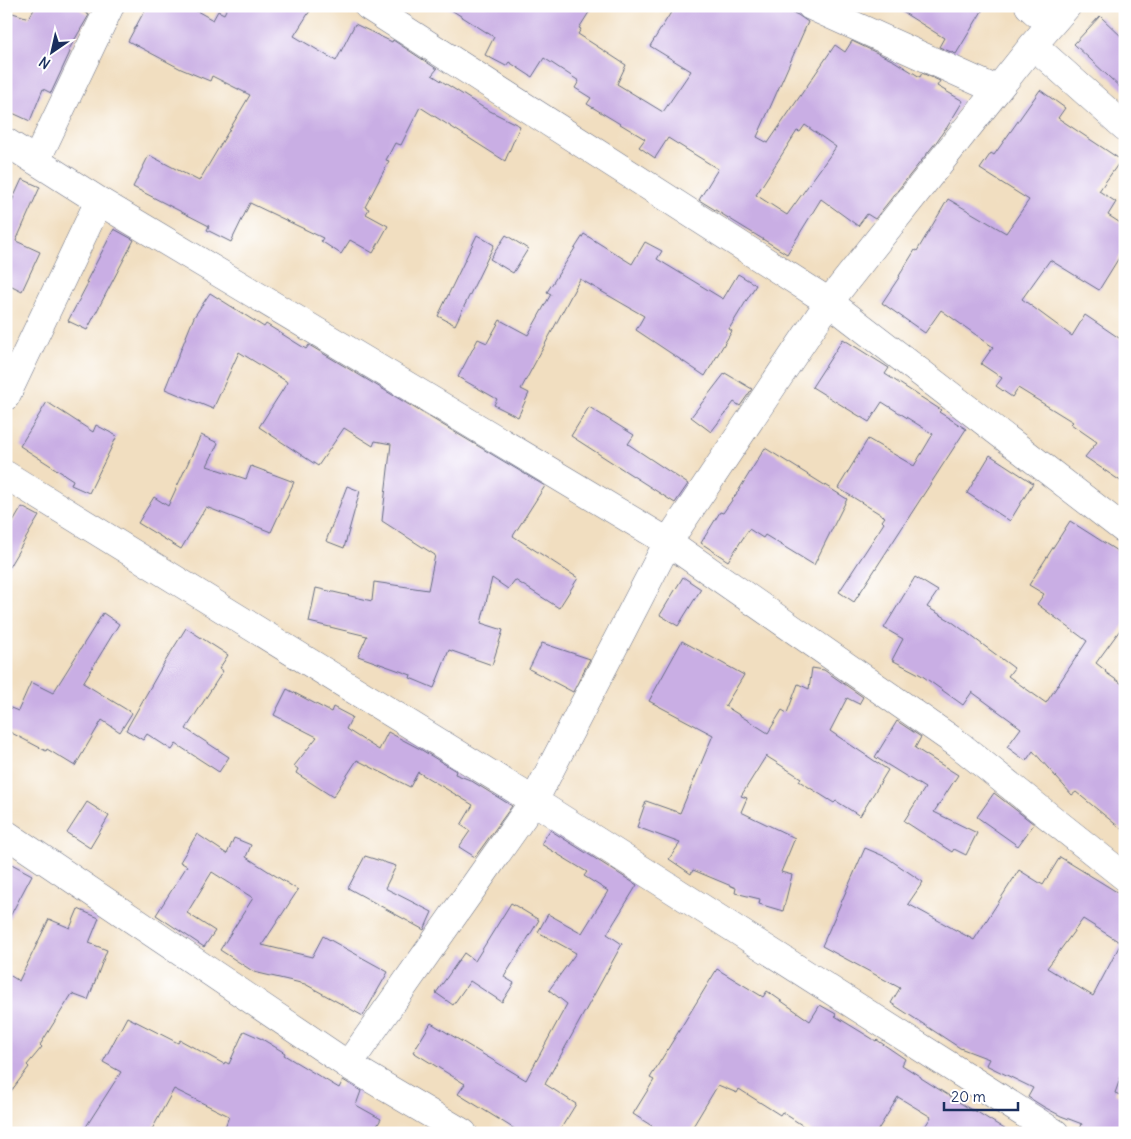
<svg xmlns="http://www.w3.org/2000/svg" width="1131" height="1139" font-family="Delius,sans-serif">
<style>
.building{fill:#c9aee4;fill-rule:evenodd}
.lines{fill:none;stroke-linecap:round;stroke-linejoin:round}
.minor-casing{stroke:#666c80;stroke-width:29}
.minor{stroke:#fff;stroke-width:28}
</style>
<rect width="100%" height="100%" fill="#fff"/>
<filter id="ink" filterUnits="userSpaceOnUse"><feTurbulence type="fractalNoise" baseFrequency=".02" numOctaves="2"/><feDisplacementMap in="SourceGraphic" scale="10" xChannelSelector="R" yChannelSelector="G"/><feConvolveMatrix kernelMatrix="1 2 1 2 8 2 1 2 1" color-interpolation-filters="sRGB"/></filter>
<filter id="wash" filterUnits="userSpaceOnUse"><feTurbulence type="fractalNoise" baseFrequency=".0096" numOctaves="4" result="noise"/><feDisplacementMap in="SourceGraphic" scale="20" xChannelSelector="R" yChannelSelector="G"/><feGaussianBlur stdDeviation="1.12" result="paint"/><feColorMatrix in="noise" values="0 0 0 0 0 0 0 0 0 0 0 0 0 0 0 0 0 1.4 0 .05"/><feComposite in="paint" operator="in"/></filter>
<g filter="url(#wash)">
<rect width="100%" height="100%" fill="#f1dec0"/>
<g id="blocks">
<path class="building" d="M36,6H74L89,15L68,51L70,52L51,93L43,89L30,121L6,110V11L29,18Z
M147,6H188L213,20L218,11L224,14L228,6H313L294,36L336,61L355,24L392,42L393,40L437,69L432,75L484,108L520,126L505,161L420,107L401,145L395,143L386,160L389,161L365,207L369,209L366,214L388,226L373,253L350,240L341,254L321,241L323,238L250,203L231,242L207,230L209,226L133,187L149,155L199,181L250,95L212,76L210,81L181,69L128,41Z
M445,6H593L579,28L581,29L578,34L626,65L617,84L663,112L691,71L650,46L675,6H779L798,15L808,22L757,137L768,143L835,45L845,52L852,41L894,61L920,77L922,73L940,81L937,86L963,101L946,129H945L937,141L875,219L867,214L858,226L821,199L787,254L699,200L718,169L668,138L655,158L639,147L645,139L587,104L591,98L575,88L579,81L544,58L532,77L509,62L506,66L485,55L494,37ZM805,125L836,147L787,215L756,195L797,131L800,132Z
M893,6H985L956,54L939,47L944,38Z
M1100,16L1125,40V92L1074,44Z
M1040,90L1065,108L1058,118L1121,160L1099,191L1116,202L1108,215L1125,226V248L1099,290L1050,260L1022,299L1072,336L1085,315L1125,342V484L1085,457L1097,442L1071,424L1073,422L1018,388L1012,397L996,386L1002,378L981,364L993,347L941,310L925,333L882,303L900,276H899L915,250L917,251L948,199L1006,233L1029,200L980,169L991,153L994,155Z
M22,179L40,187L16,241L40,252L22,291L6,283V214Z
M114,229L134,240L87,330L68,321L88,283L86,282Z
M584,234L632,264L645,242L662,251L657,259L723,299L738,274L756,285L729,329L732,331L705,376L636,330L644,316L580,279L521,389L529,393L518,417L494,405L497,399L458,377L478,339L487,343L500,320L528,335L551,294L547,292Z
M477,235L494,245L455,325L438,316Z
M506,235L528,249L513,273L490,259Z
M210,293L264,327L266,324L306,349L309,345L545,486L513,536L578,578L559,608L515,580L508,589L492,578L481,623L503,630L492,665L449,650L434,688L410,678L411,675L358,656L367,636L309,622L316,588L372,601L374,582L428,590L435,555L382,521L391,444L375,441L373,446L344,428L318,466L259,427L287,383L286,381L239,352L213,409L165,389L194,317Z
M843,339L889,368L885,374L941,410L939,412L966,429L854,602L839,592L884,523L882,521L885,517L838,488L868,439L914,466L933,434L882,402L869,422L812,387Z
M725,373L752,389L740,406L734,402L711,432L691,417Z
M47,402L93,432L96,425L117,436L89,493L71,485L73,480L20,446Z
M589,407L634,435L628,444L688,484L675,503L571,436Z
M201,435L218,443L207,466L246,479L251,466L294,482L271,532L206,507L181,549L138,523L154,497L168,506Z
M765,448L847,499L814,565L765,535L763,538L749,529L728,561L701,543L720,512L723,513L737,493Z
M990,455L1033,483L1010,521L967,493Z
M347,486L360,491L344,548L326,541Z
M22,507L39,516L6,572V534Z
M1070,521L1125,556V623L1096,663L1106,671L1105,672L1125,686V832L1076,792L1072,795L1033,751L1026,761L1007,747L1021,728L972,692L963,705L921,675L892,660L903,639L884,628L915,577L938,591L927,607L951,621L1014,668L1008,676L1046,703L1087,641L1037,604L1044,594L1029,585Z
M683,577L701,589L678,626L660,615Z
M103,613L119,624L83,683L132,713L120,732L102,720L75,766L47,749L46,751L6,730V706L18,711L31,682L53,693Z
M186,628L228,655L219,669L223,671L186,729L229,757L219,772L176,744L172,750L147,734L143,740L126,730L163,665Z
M682,641L744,675L725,706L768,733L782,710L787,713L798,684L809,689L812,668L824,670L863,697L859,704L847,698L830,731L888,770L860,816L836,801L834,803L799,781L801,778L766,756L741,796L747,798L741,812L795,838L781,872L792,875L783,911L759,904L760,899L735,893L736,888L693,870L691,874L669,859L680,843L637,827L646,801L680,813L713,735L649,701Z
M542,643L590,659L573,692L529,669Z
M287,689L331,712L333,707L352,717L346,729L379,750L388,732L420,749L456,771L455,774L470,780L512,806L475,857L459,847L470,831L461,825L473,805L418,772L410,787L357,760L333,797L296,773L298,769L294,766L317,737L274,715Z
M897,721L921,737L915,748L958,775L934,812L977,833L966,855L954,849L952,852L904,821L925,788L875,757Z
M994,793L1034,824L1018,846L977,817Z
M87,802L109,816L90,848L67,833Z
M550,830L637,885L607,934L622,944L545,1084L576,1104L558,1133H521L458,1094L465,1084L413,1052L431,1023L526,1080L567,1004L549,990L576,953L538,932L548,914L582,933L608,891L584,876L587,872L541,844Z
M197,834L227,854L234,838L251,845L246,857L298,890L262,945L312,957L323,936L388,972L363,1016L305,984L254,972L220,950L253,898L212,872L187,913L215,931L204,947L156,915L187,866L180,862Z
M865,848L886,857L923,882L908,904L974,940L1019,870L1043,885L1060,857L1125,897V1065L1115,1093L1125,1097V1133H1091L1080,1129L1082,1124L1061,1116L1044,1107L1028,1097L1033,1088L986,1065L989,1059L960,1048L891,1003L900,988L822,946ZM1083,919L1121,943L1093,996L1047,968Z
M365,856L396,866L385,888L432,912L424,930L348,888Z
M6,861L32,875L6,924Z
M511,903L539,920L504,977L514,983L502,1002L470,981L453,1005L436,993L464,953L475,961Z
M78,909L99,918L89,943L107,950L88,1000L72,994L40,1045L42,1047L27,1065L29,1067L6,1098V973L19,981L49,919L70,928Z
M717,969L763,997L767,991L810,1021L820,1005L836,1014L835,1016L876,1041L877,1040L905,1059L902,1065L921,1077V1078L973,1111L974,1110L1011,1133H921L931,1117L898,1097L876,1133H814L782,1112L780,1115L739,1089L737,1093L718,1085L689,1133H663L633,1114L654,1080L650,1078Z
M127,1017L178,1043L180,1040L224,1064L225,1062L229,1064L244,1031L262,1039L285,1053L284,1055L339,1088L343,1080L361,1091L356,1105L381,1119L373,1133H223L229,1116L174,1089L150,1133H82L121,1072L103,1062Z"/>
</g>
</g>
<g filter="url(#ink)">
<use href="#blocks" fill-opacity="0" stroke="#666c80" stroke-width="1"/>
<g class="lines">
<g class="minor-casing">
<path id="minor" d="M368,6L829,302L1125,530
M811,6L997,90
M1029,6L1050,25
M1033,45L1125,127
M6,142L99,201L668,542L958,744L1125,877
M36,161L110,6
M6,396L99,201
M6,475L534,801L1055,1133
M6,834L348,1065L463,1133
M348,1065L534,801L668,542L829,302L1033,45L1067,6"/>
</g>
<use href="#minor" class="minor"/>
</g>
</g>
<rect width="1131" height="1139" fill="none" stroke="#fff" stroke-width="25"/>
<g transform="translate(52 52) rotate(214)" stroke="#ffffff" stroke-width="4" paint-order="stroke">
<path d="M0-4L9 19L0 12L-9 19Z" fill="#1b2f5e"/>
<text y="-8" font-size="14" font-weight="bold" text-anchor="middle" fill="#1b2f5e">N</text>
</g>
<path d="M944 1102v8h74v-8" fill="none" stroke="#1b2f5e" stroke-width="2.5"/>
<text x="951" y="1102" font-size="15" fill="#1b2f5e" stroke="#ffffff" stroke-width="4" paint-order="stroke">20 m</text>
</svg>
